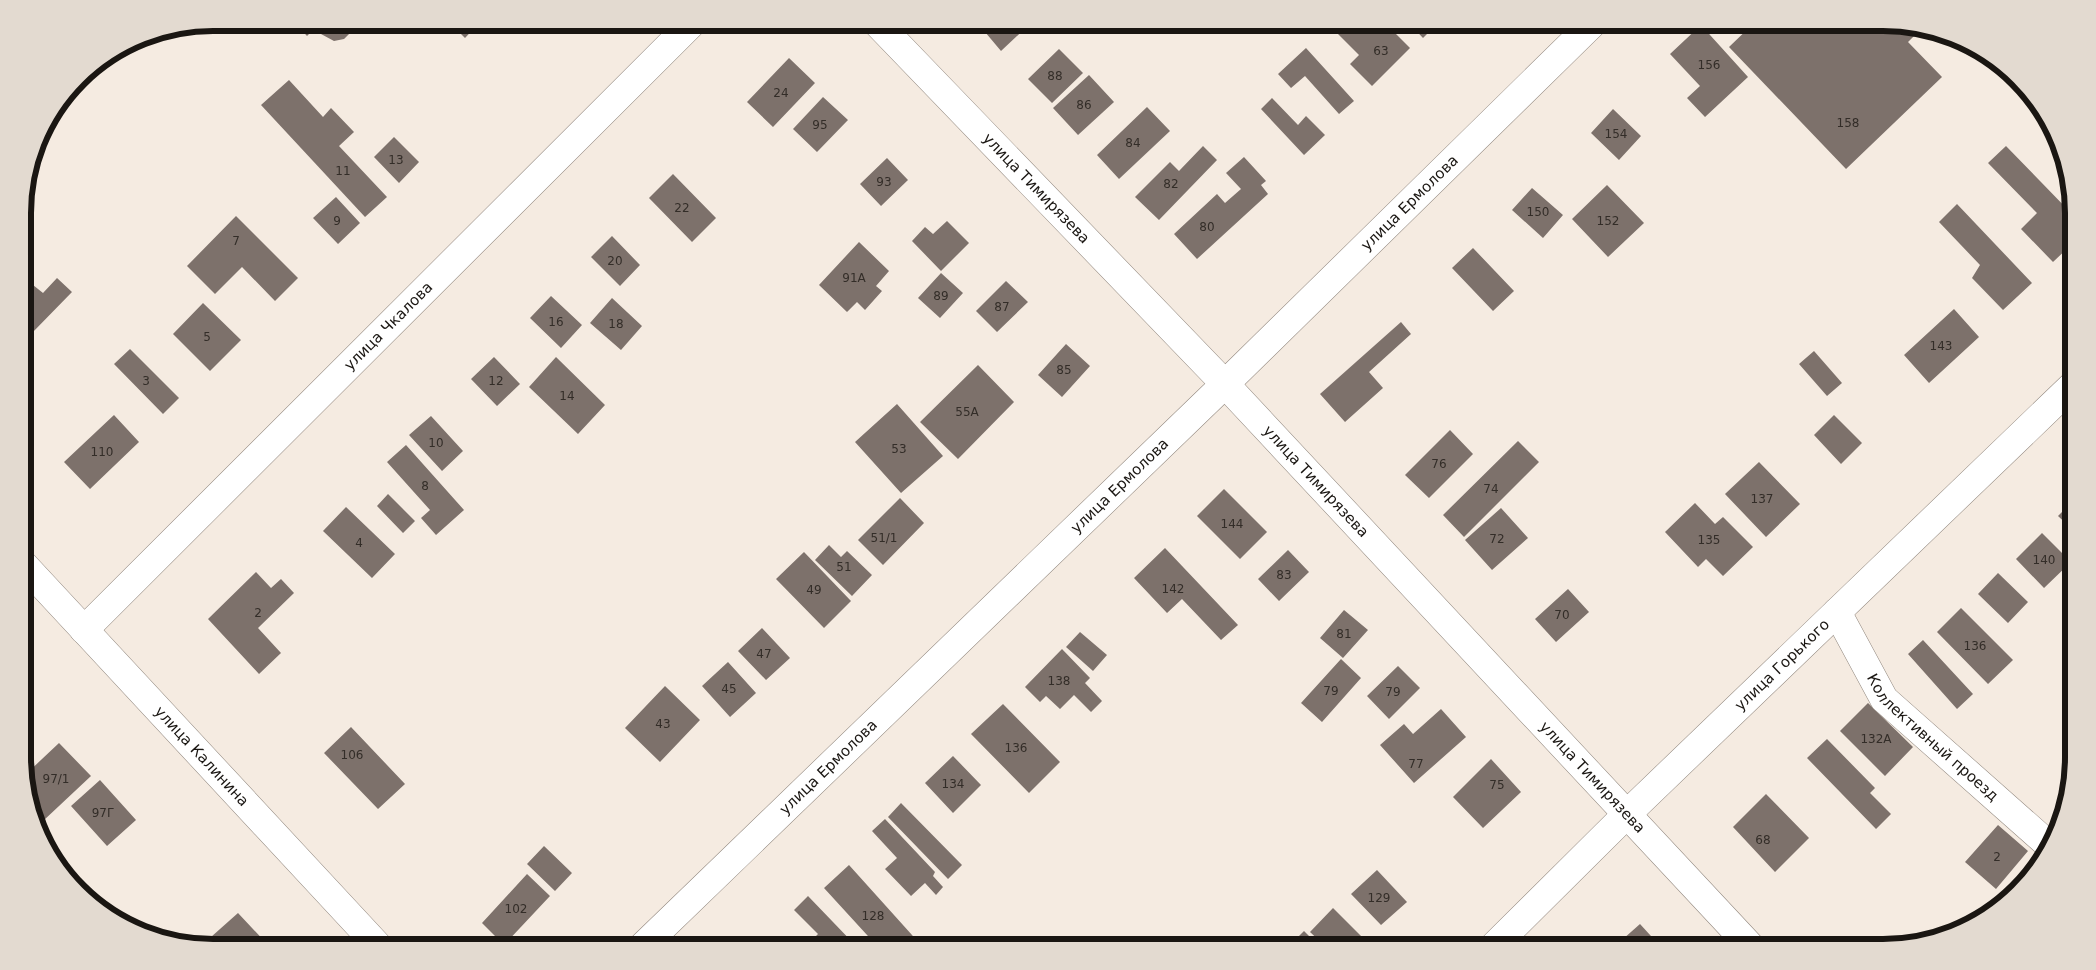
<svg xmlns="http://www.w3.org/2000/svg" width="2096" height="970" font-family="'DejaVu Sans',sans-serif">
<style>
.building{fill:#7d716b}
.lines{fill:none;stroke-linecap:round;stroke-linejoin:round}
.minor-casing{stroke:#90867d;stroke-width:29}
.tertiary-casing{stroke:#90867d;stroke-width:29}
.primary-casing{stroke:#90867d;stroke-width:29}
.minor{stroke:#fff;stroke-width:28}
.tertiary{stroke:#fff;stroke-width:28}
.primary{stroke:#fff;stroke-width:28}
.labels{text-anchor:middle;stroke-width:4.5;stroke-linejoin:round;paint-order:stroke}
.number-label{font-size:12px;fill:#332d28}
.street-label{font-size:15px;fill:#1a1612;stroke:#f5ebe1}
.rim{fill:none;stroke:#1a1612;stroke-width:6}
</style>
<rect width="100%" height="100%" fill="#f5ebe1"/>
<path class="building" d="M294,22H355V28L344,39L334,41L321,34L315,28L307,36Z
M449,22H480L465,38Z
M983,22H1032L1001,51L980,26Z
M1347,22H1384L1410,48L1372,86L1350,64L1359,55L1337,33Z
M1408,22H1439L1423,38Z
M1755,22H1883L1920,30L1908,42L1942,77L1846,169L1729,47Z
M1701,25L1748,77L1705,117L1687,98L1700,86L1670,54Z
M1306,48L1354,101L1339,114L1305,76L1291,88L1278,74Z
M1059,49L1083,73L1052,103L1028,79Z
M789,58L815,83L773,127L747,102Z
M1089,75L1114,102L1078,135L1053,108Z
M289,80L323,117L331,108L354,132L339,146L387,197L365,217L261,105Z
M823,97L848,120L817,152L793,129Z
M1272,98L1298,125L1306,116L1325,135L1304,155L1261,109Z
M1147,107L1170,131L1119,179L1097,155Z
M1613,109L1641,136L1619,160L1591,133Z
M394,137L419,162L399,183L374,157Z
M1203,146L1217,160L1159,220L1135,197L1170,162L1179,171Z
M2006,146L2072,214V244L2053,262L2021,229L2037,213L1988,163Z
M1244,157L1266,181L1261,185L1268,194L1197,259L1174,234L1217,194L1225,203L1241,189L1226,173Z
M887,158L908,180L881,206L860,184Z
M673,174L716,218L692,242L649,198Z
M2069,178L2072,188V195L2062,184Z
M1607,185L1644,223L1608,257L1572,219Z
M1532,188L1563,215L1543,238L1512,210Z
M336,197L360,223L338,244L313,218Z
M1957,204L2032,283L2003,310L1972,278L1980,265L1939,222Z
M236,216L298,278L275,301L242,267L215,294L187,266Z
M947,221L969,243L941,271L912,241L925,227L933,234Z
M612,236L640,265L620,286L591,257Z
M859,242L889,271L876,286L882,291L865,310L857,302L847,312L819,285Z
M1473,248L1514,291L1493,311L1452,268Z
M941,273L963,293L940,318L918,298Z
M57,278L72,292L32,333L23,324V313L31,304L27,301L26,295L28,289L33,285L43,293Z
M1006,281L1028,302L997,332L976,311Z
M551,296L582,325L561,348L530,318Z
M612,298L642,326L621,350L590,323Z
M203,303L241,340L210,371L173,334Z
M1954,309L1979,337L1929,383L1904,355Z
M1401,322L1411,334L1369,372L1383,388L1345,422L1320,394Z
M1066,344L1090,366L1062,397L1038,375Z
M130,349L179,398L163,414L114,364Z
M1814,351L1842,383L1827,396L1799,364Z
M494,357L520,384L497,406L471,379Z
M556,357L605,405L578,434L529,387Z
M978,365L1014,402L958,459L920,422Z
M897,404L943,456L901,493L855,442Z
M114,415L139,442L90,489L64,462Z
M1834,415L1862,443L1841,464L1814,435Z
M431,416L463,451L442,471L409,435Z
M1450,430L1473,454L1429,498L1405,475Z
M1518,441L1539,462L1464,537L1443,515Z
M406,445L464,510L436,535L421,518L430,510L387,462Z
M1759,462L1800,504L1766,537L1725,494Z
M1224,489L1267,532L1240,559L1197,516Z
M388,494L415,521L403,533L377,506Z
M900,498L924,523L883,565L858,540Z
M2073,501V530L2058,516Z
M1695,503L1715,524L1723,517L1753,547L1723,576L1706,559L1698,567L1665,532Z
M346,507L395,554L372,578L323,531Z
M1501,508L1528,538L1492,570L1465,540Z
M2042,533L2071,562L2044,588L2016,559Z
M829,545L841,557L847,551L872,575L852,596L815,560Z
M1165,548L1238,625L1221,640L1182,599L1167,613L1134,578Z
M1288,550L1309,572L1279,601L1258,579Z
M804,552L851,601L824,628L776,579Z
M256,572L271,588L281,579L294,593L258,628L281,653L259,674L208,619Z
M1998,573L2028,602L2008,623L1978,594Z
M1568,589L1589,612L1556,642L1535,619Z
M1961,608L2013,660L1988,684L1937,632Z
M1344,610L1368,630L1343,658L1320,638Z
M762,628L790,658L766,680L738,651Z
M1080,632L1107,655L1093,671L1066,647Z
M1923,640L1973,694L1957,709L1908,654Z
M1062,649L1090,678L1085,683L1102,701L1091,712L1074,695L1060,709L1046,696L1040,702L1025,687Z
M1341,659L1361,678L1322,722L1301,703Z
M728,662L756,693L730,717L702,686Z
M1398,666L1420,688L1389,719L1367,696Z
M665,686L700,720L660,762L625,728Z
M1868,703L1913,747L1885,776L1840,731Z
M24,704L30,710L24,716Z
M1003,704L1060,762L1029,793L971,734Z
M1441,709L1466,737L1414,783L1380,745L1404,724L1413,734Z
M351,727L405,784L378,809L324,753Z
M1827,739L1875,788L1870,793L1891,814L1876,829L1807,758Z
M59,743L91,776L43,821L31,808L24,776Z
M953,756L981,785L953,813L925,783Z
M1491,759L1521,792L1483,828L1453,797Z
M100,780L136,820L107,846L71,806Z
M1766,794L1809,838L1775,872L1733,827Z
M901,803L962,865L948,879L888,817Z
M885,819L935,872L933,876L943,887L936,895L925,883L911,896L885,869L897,858L872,831Z
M1998,825L2028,851L1996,889L1965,862Z
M544,846L572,873L555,891L527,864Z
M849,865L921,945L918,947H878L824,888Z
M1377,870L1407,902L1381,925L1351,894Z
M527,874L550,896L504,945L482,923Z
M808,896L857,947H819L812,940L818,934L794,910Z
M1333,908L1365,940L1358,947H1326L1310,932Z
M238,913L270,947L213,948L202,945Z
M1640,924L1661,947H1614Z
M1304,931L1320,947H1288Z
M1899,940L1904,945L1892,947Z"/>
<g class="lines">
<g class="minor-casing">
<g id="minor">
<path id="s1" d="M876,22L1225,384L1751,947"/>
<path id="s2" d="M1837,612L1884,699L2050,846"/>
<path id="s3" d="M84,630L693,22"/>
<path id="s4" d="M1493,947L1627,814L2072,386"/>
</g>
</g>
<g class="tertiary-casing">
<g id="tertiary">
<path id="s5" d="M642,947L1225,384L1594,22"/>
</g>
</g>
<g class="primary-casing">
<g id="primary">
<path id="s6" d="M24,565L379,947"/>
</g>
</g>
<use href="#minor" class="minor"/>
<use href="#tertiary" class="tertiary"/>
<use href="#primary" class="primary"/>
</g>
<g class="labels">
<g class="number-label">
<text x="1381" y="55">63</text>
<text x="1709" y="69">156</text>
<text x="1055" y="80">88</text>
<text x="781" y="97">24</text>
<text x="1084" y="109">86</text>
<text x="1848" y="127">158</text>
<text x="820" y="129">95</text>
<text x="1616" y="138">154</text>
<text x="1133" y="147">84</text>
<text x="396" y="164">13</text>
<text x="343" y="175">11</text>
<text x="884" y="186">93</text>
<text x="1171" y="188">82</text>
<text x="682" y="212">22</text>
<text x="1538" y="216">150</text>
<text x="337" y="225">9</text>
<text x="1608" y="225">152</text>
<text x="1207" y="231">80</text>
<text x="236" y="245">7</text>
<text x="615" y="265">20</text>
<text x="854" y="282">91А</text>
<text x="941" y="300">89</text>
<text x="1002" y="311">87</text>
<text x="556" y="326">16</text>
<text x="616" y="328">18</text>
<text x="207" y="341">5</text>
<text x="1941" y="350">143</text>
<text x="1064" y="374">85</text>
<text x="146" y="385">3</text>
<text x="496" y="385">12</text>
<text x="567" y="400">14</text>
<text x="967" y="416">55А</text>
<text x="436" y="447">10</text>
<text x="899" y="453">53</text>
<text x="102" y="456">110</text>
<text x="1439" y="468">76</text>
<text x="425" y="490">8</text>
<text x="1491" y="493">74</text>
<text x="1762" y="503">137</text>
<text x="1232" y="528">144</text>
<text x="884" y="542">51/1</text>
<text x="1497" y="543">72</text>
<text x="1709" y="544">135</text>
<text x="359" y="547">4</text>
<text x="2044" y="564">140</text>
<text x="844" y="571">51</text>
<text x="1284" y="579">83</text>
<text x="1173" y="593">142</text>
<text x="814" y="594">49</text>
<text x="258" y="617">2</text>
<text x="1562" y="619">70</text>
<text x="1344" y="638">81</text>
<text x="1975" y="650">136</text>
<text x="764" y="658">47</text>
<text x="1059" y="685">138</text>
<text x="729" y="693">45</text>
<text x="1331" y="695">79</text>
<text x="1393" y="696">79</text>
<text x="663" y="728">43</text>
<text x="1876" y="743">132А</text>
<text x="1016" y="752">136</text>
<text x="352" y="759">106</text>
<text x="1416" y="768">77</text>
<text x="56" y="783">97/1</text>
<text x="953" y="788">134</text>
<text x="1497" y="789">75</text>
<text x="103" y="817">97Г</text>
<text x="1763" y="844">68</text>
<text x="1997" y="861">2</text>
<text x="1379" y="902">129</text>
<text x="516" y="913">102</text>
<text x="873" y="920">128</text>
</g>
<g class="street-label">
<text dy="5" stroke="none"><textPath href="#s1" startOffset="231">улица Тимирязева</textPath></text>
<text dy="5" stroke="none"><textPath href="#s5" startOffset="1069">улица Ермолова</textPath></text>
<text dy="5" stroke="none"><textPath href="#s3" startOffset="430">улица Чкалова</textPath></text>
<text dy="5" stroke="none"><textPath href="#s1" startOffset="636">улица Тимирязева</textPath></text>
<text dy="5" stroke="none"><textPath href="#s5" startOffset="664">улица Ермолова</textPath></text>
<text dy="5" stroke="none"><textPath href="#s4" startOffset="404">улица Горького</textPath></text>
<text dy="5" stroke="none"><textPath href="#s2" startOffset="160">Коллективный проезд</textPath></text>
<text dy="5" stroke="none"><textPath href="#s6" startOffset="261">улица Калинина</textPath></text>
<text dy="5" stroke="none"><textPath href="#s5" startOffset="259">улица Ермолова</textPath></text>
<text dy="5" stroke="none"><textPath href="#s1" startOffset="1041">улица Тимирязева</textPath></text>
</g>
</g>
<path d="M0 0H2096V970H0ZM213 31H1883A182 182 0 0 1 2065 213V757A182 182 0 0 1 1883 939H213A182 182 0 0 1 31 757V213A182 182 0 0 1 213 31Z" fill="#e3dad0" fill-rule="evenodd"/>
<path class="rim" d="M213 31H1883A182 182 0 0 1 2065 213V757A182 182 0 0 1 1883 939H213A182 182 0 0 1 31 757V213A182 182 0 0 1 213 31Z"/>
</svg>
